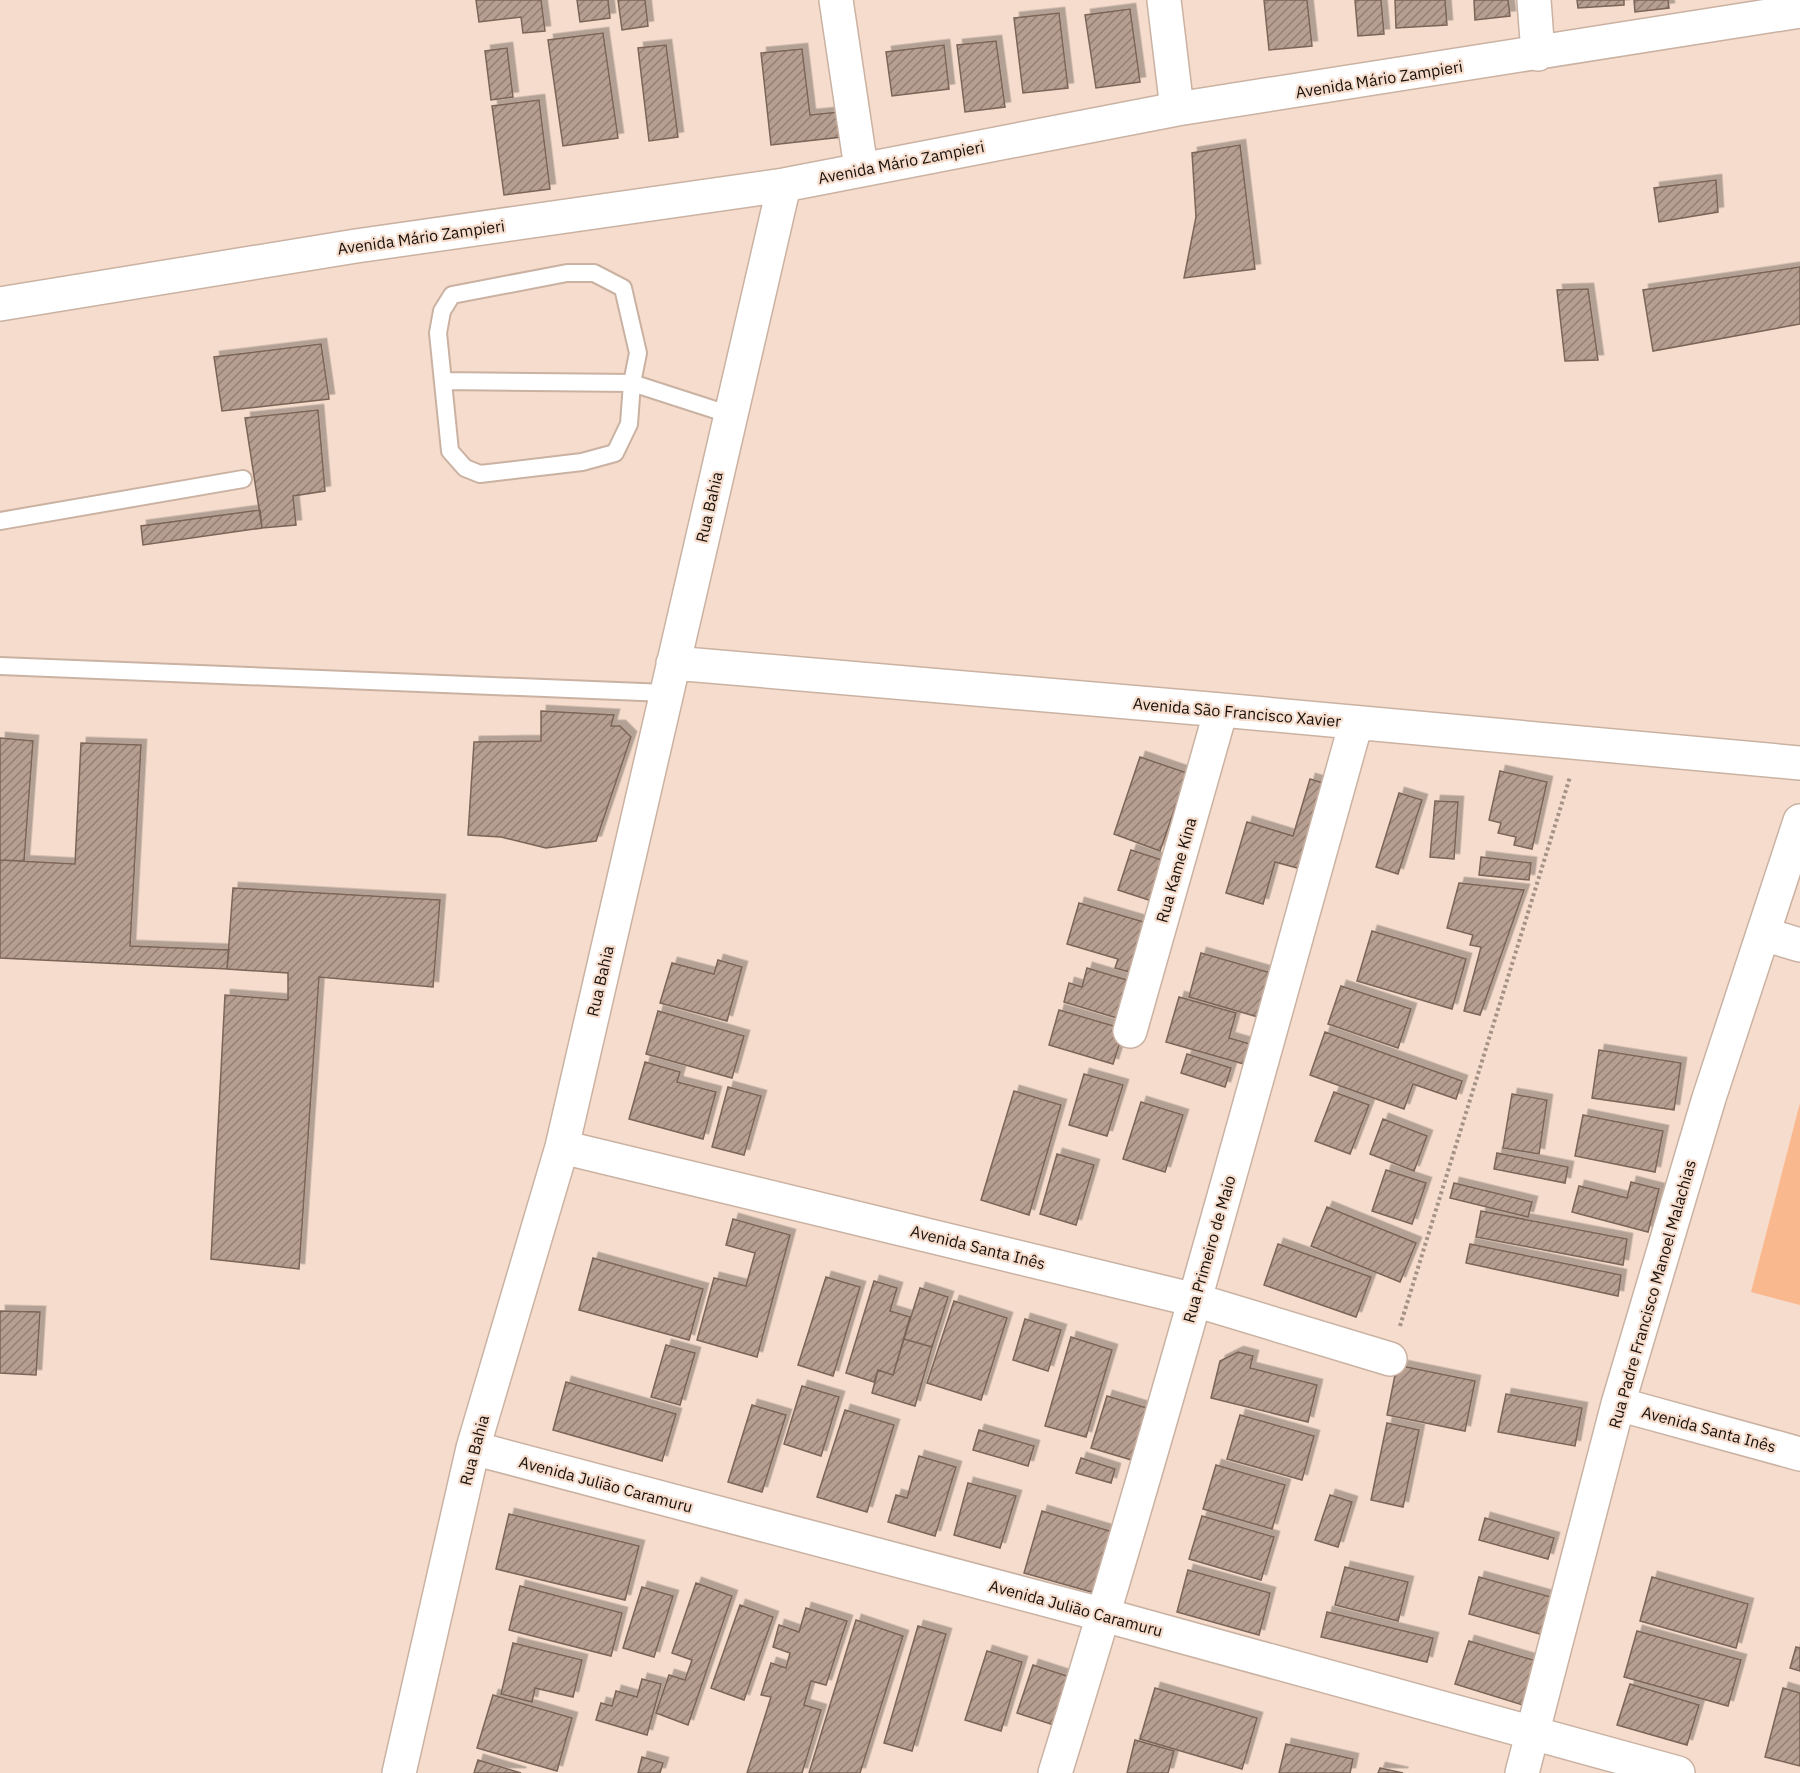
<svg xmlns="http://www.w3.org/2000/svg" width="1800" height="1773" font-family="'IBM Plex Sans',sans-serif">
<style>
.pitch{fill:#fab88f}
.building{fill:url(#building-hatch);stroke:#7b6557;stroke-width:1.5;filter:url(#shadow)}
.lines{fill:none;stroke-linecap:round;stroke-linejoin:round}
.service-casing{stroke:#cab2a3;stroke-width:20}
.minor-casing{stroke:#cab2a3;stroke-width:36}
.path{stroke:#a59286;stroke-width:4;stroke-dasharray:3 3;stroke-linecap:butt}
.service{stroke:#fff;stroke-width:16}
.minor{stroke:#fff;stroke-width:33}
.labels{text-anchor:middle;stroke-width:4.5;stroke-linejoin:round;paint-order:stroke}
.street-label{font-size:16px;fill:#18100a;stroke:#f5dccc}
</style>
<defs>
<pattern id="building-hatch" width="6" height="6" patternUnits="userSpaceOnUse" patternTransform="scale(1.5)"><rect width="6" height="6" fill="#b69e90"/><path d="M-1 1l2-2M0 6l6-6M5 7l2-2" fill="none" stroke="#937f74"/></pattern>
<filter id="shadow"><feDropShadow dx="5.5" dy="-5.5" stdDeviation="0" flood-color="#0004"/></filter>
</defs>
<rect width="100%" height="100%" fill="#f5dccc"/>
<path class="pitch" d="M1800,1103V1305L1751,1292Z"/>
<path class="building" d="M476,0H541L545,31L523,33L521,17L479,22Z
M577,0H608L610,18L580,22Z
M618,0H645L648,26L622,30Z
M1264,0H1307L1312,46L1269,50Z
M1355,0H1381L1384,34L1358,36Z
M1395,0H1445L1447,25L1396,28Z
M1474,0H1508L1510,16L1475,20Z
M1577,0H1624V5L1578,8Z
M1634,0H1668L1669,8L1635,12Z
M1130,9L1140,82L1096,88L1085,15Z
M1059,13L1068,88L1023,93L1014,18Z
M603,33L618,138L563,146L548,40Z
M996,41L1005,107L965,112L957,45Z
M666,45L678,137L649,141L638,48Z
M944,45L949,89L892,96L886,52Z
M507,48L513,97L491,100L485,51Z
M802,49L810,115L839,112L842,137L771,145L761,53Z
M539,100L550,189L504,195L492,106Z
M1240,145L1255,269L1184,278L1196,217L1192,153Z
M1716,180L1718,212L1659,222L1654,188Z
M1800,267V324L1653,351L1643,290Z
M1588,289L1598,360L1565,361L1557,290Z
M321,344L329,399L222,411L214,357Z
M318,410L325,491L293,496L296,525L262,528L245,418Z
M260,510L262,528L143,545L141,526Z
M541,711L614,715L611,726H620L631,737L596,841L546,848L501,837L468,835L474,742L541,741Z
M0,738L33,741L24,861L0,860Z
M81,743L141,745L130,946L229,950L227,969L0,958V860L75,864Z
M1140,757L1187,773L1160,851L1114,834Z
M1500,771L1547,782L1532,849L1514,845L1516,837L1498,833L1501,823L1489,820Z
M1310,779L1330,785L1305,870L1275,862L1263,904L1226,893L1247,822L1293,836Z
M1399,793L1422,800L1398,874L1376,867Z
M1435,801L1458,802L1454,859L1430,857Z
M1131,850L1171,863L1158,903L1118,890Z
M1481,857L1531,863L1529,880L1479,875Z
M1459,883L1524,890L1480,1015L1464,1011L1481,947L1470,945L1473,935L1447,928Z
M233,888L440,900L433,987L319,977L299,1269L211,1259L225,995L288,1000V973L227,969Z
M1079,903L1154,925L1140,975L1115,968L1118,959L1067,944Z
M1372,931L1466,959L1452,1009L1357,981Z
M1201,953L1271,973L1258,1017L1189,997Z
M718,960L742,967L727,1021L660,1003L672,963L714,974Z
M1087,968L1127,980L1117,1018L1064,1002L1069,983L1082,987Z
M1341,986L1411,1009L1398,1048L1328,1024Z
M1179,997L1236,1013L1229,1038L1257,1046L1251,1066L1166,1042Z
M1059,1010L1124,1029L1113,1064L1049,1045Z
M658,1011L744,1036L732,1078L646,1054Z
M1325,1032L1462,1081L1456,1099L1413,1084L1404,1109L1310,1075Z
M1599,1050L1681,1063L1674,1110L1592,1098Z
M1187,1054L1231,1068L1225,1087L1181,1073Z
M645,1062L680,1072L677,1082L716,1092L703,1139L629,1119Z
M1084,1074L1123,1085L1107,1136L1069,1125Z
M728,1087L761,1096L744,1155L712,1147Z
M1014,1091L1061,1105L1029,1215L981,1200Z
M1334,1092L1369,1105L1350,1154L1315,1141Z
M1512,1094L1547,1100L1539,1154L1503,1148Z
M1141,1102L1183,1115L1165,1172L1123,1159Z
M1583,1115L1663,1131L1655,1172L1575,1156Z
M1383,1119L1427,1136L1414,1171L1370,1154Z
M1497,1153L1568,1167L1565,1183L1494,1169Z
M1057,1154L1094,1165L1076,1225L1040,1214Z
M1386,1170L1426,1183L1412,1224L1372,1211Z
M1631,1182L1659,1189L1648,1232L1572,1212L1579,1186L1627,1198Z
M1454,1183L1532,1202L1528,1217L1450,1198Z
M1327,1207L1416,1243L1400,1282L1311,1246Z
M1481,1211L1627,1239L1623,1265L1476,1237Z
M733,1219L790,1235L757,1357L697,1340L714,1278L746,1286L755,1253L726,1245Z
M1278,1244L1371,1277L1356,1317L1264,1285Z
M1470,1244L1621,1275L1618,1296L1466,1263Z
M593,1258L703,1289L689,1340L579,1310Z
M826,1277L860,1287L833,1376L798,1365Z
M874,1281L897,1288L890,1311L910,1317L893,1375L878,1370L874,1382L846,1373Z
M920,1288L948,1297L932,1347L904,1339Z
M954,1301L1007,1318L981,1400L927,1383Z
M0,1311L40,1312L36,1375L0,1373Z
M1025,1319L1061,1330L1048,1371L1013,1360Z
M1071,1337L1112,1350L1086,1437L1045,1426Z
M904,1339L932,1347L915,1406L872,1393L878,1370L893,1375Z
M666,1345L695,1353L680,1405L651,1397Z
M1238,1352L1253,1356L1250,1368L1317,1385L1308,1422L1211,1398L1220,1361Z
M1397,1365L1475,1381L1465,1431L1387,1415Z
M566,1382L676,1414L662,1461L553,1430Z
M802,1386L839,1397L821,1456L784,1444Z
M1506,1394L1582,1408L1575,1446L1498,1432Z
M1107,1396L1150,1409L1135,1461L1091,1448Z
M752,1405L786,1415L762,1492L728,1482Z
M845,1410L894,1425L867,1512L817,1497Z
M1240,1415L1314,1436L1302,1480L1227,1459Z
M1387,1423L1419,1430L1403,1507L1371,1500Z
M979,1430L1034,1446L1028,1466L973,1450Z
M919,1456L956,1467L935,1536L888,1522L896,1495L907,1498Z
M1081,1458L1115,1469L1111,1483L1076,1473Z
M1216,1465L1285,1485L1272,1529L1203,1509Z
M968,1483L1016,1496L1000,1548L954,1535Z
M1330,1495L1352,1502L1338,1547L1315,1540Z
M1042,1511L1113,1532L1095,1593L1024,1573Z
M509,1514L639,1546L625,1600L496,1569Z
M1202,1516L1274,1537L1261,1580L1189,1559Z
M1485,1518L1554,1538L1548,1559L1479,1540Z
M1345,1567L1408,1582L1398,1621L1335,1605Z
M1188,1570L1270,1593L1259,1635L1177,1612Z
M1479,1577L1558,1599L1547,1636L1469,1614Z
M1652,1577L1748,1604L1736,1648L1640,1621Z
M696,1583L732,1596L688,1725L656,1713L669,1675L685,1680L692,1660L672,1653Z
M520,1586L622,1613L611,1656L509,1630Z
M642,1587L673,1596L654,1657L623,1648Z
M740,1605L773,1617L744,1700L711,1688Z
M806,1608L847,1621L826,1685L811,1681L804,1705L821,1710L802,1773H747L771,1697L761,1695L771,1663L786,1668L790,1653L773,1647L779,1625L799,1632Z
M1327,1612L1433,1638L1427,1662L1321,1637Z
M856,1620L903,1636L860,1773H809Z
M918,1626L946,1634L912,1751L884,1743Z
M1637,1631L1741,1660L1728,1706L1624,1677Z
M1469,1641L1543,1663L1529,1707L1455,1684Z
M513,1643L582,1660L573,1697L535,1688L532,1702L501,1694Z
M1796,1647L1800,1648V1671L1790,1668Z
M987,1651L1022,1662L1001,1731L965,1720Z
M1033,1665L1073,1678L1057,1726L1017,1713Z
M642,1679L661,1684L647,1735L596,1720L601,1703L612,1706L616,1691L637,1697Z
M1630,1684L1699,1705L1687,1745L1617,1725Z
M1155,1688L1257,1718L1242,1769L1140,1739Z
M1783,1688L1800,1693V1766L1765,1757Z
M493,1695L572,1718L557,1771L477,1748Z
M1135,1740L1174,1751L1168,1773H1127Z
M1286,1744L1353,1759L1350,1773H1279Z
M642,1757L663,1763L660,1773H638Z
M478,1760L521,1773H474Z
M1380,1768L1403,1773H1378Z"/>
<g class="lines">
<g class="service-casing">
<path id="service" d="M443,381L632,383L629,424L615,453L582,462L480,474L465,468L450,451L438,333L442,311L452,295L567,273H594L623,288L638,353L632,383L731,415
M0,521L243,479
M0,666L666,693"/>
</g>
<g class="minor-casing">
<path id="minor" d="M836,0L861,168
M1164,0L1177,109
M1534,0L1538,54
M0,304L356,246L784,185L1177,109L1800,11
M673,663L1221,710L1800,763
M1763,934L1800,945
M1130,1031L1221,710
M562,1147L1195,1300L1390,1359
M1618,1404L1800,1454
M473,1448L1104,1615L1678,1773
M399,1773L473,1448L562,1147L784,185
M1055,1773C1163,1425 1258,1073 1356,723
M1522,1773L1618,1404L1709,1098L1800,821"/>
</g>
<path class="path" d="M1400,1326L1570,777"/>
<use href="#service" class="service"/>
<use href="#minor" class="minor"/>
</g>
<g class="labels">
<g class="street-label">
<text transform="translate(1379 79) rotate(-9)" y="6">Avenida Mário Zampieri</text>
<text transform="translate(901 162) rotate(-11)" y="6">Avenida Mário Zampieri</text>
<text transform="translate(421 237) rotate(-8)" y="6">Avenida Mário Zampieri</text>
<text transform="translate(709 507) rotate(-77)" y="6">Rua Bahia</text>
<text transform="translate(1237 712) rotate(5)" y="6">Avenida São Francisco Xavier</text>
<text transform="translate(1176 870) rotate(-74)" y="6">Rua Kame Kina</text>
<text transform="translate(600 981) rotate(-77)" y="6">Rua Bahia</text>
<text transform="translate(978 1247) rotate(14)" y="6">Avenida Santa Inês</text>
<text transform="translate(1209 1249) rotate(-74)" y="6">Rua Primeiro de Maio</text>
<text transform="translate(1652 1294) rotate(-74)" y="6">Rua Padre Francisco Manoel Malachias</text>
<text transform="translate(1709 1429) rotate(15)" y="6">Avenida Santa Inês</text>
<text transform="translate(474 1450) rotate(-75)" y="6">Rua Bahia</text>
<text transform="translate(606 1484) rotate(15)" y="6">Avenida Julião Caramuru</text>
<text transform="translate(1076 1608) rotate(15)" y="6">Avenida Julião Caramuru</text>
</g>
</g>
</svg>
